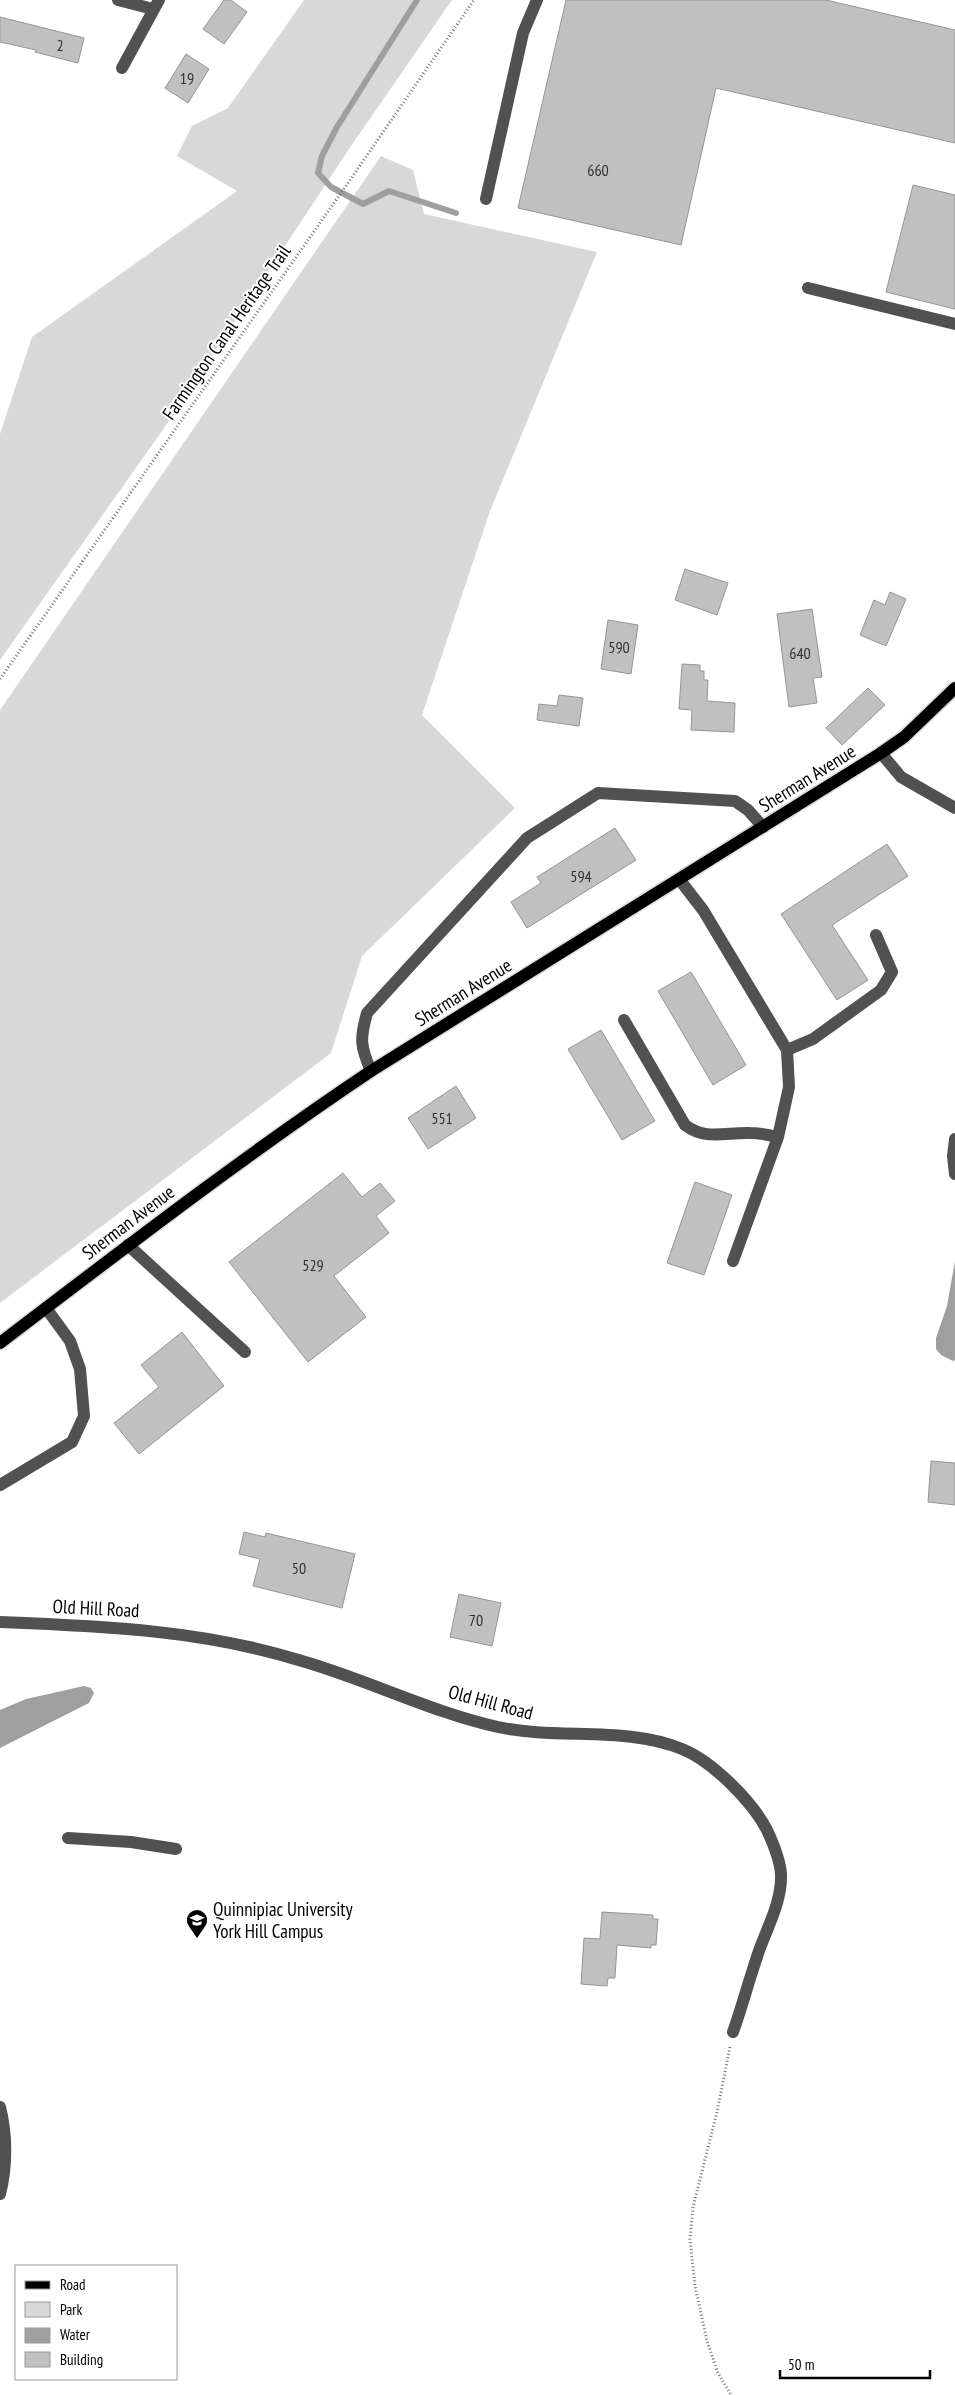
<svg xmlns="http://www.w3.org/2000/svg" width="955" height="2395" font-family="'PT Sans Narrow',sans-serif">
<style>
.green{fill:#d8d8d8}
.water{fill:#9f9f9f}
.lines{fill:none;stroke-linecap:round;stroke-linejoin:round}
.stream{stroke:#9f9f9f;stroke-width:6}
.building{fill:#c0c0c0;stroke:#959595}
.major-casing{stroke:#dbdbdb;stroke-width:15}
.path{stroke:#737373;stroke-width:3;stroke-dasharray:1 2.5;stroke-linecap:butt}
.minor{stroke:#515151;stroke-width:12}
.major{stroke:#000;stroke-width:12}
.labels{text-anchor:middle;stroke-width:4;stroke-linejoin:round;paint-order:stroke}
.number-label{font-size:16px;fill:#303030}
.street-label{font-size:19px;fill:#000;stroke:#fff}
.poi-label{font-size:19px;fill:#000;stroke:#fff;text-anchor:start}
</style>
<rect width="100%" height="100%" fill="#fff"/>
<path class="green" d="M304,0H452L351,146L174,414L0,660V434L32,337L237,191L177,156L192,126L228,108Z
M381,156L413,170L424,214L597,252L490,511L422,715L515,808L362,956L331,1053L0,1303V710Z"/>
<path class="water" d="M955,1261V1360L953,1361L941,1355L936,1349V1338L947,1306Z
M84,1686L91,1688L94,1693L89,1703L0,1748V1710L26,1699Z"/>
<g class="lines">
<path class="stream" d="M417,0L337,127L322,156L318,173L331,187L363,204L389,191L456,213"/>
</g>
<path class="building" d="M224,0H231L247,12L224,44L203,29Z
M566,0H826L955,30V143L716,88L681,245L518,208Z
M0,17L84,38L78,63L35,52L36,50L0,42Z
M186,54L209,69L188,103L165,88Z
M913,185L955,195V309L886,292Z
M685,569L728,583L717,615L675,600Z
M890,592L906,599L886,646L860,635L874,600L885,605Z
M812,609L822,677L813,678L817,703L789,707L777,614Z
M608,620L638,625L631,674L601,669Z
M682,664L700,665V671H704V680H708L707,701L735,703L734,732L691,730L692,710L679,709Z
M868,688L885,705L842,745L826,728Z
M559,695L583,698L579,726L537,720L539,704L557,706Z
M615,828L636,860L527,928L511,902L541,883L537,877Z
M887,844L908,876L832,925L868,980L837,1000L781,914Z
M691,972L746,1065L713,1085L658,991Z
M601,1030L655,1121L622,1140L568,1049Z
M456,1086L476,1118L428,1149L408,1118Z
M343,1173L362,1197L380,1183L395,1201L376,1216L389,1233L334,1276L366,1317L308,1362L229,1262Z
M695,1182L732,1195L704,1275L667,1263Z
M182,1332L224,1386L139,1454L114,1423L159,1387L141,1365Z
M931,1461L955,1463V1505L928,1502Z
M244,1532L265,1537L266,1533L355,1554L342,1608L253,1586L260,1559L239,1554Z
M459,1594L501,1603L492,1646L450,1637Z
M602,1912L653,1915V1919H658L656,1945H651V1948L617,1945L615,1978H608L607,1986L581,1984L584,1938L600,1939Z"/>
<g class="lines">
<g class="major-casing">
<path id="major" d="M0,1343C122,1250 244,1156 371,1071L881,753L904,737L955,688"/>
</g>
<path class="path" d="M0,679L348,183L474,0
M730,2047L717,2112L693,2207L690,2239L695,2286L707,2341L718,2373L731,2395"/>
<path class="minor" d="M118,0L153,9
M122,68L159,0
M486,199L523,33L537,0
M808,288L955,324
M881,753L901,777L955,808
M679,879L703,910L787,1050L789,1087L778,1137L733,1261
M624,1020L685,1125C706,1141 726,1132 750,1133C760,1133 769,1135 778,1137
M787,1050L813,1039L881,990L892,972L876,935
M371,1071C360,1046 360,1038 367,1013L527,838L598,793L735,801L748,810L763,827
M955,1139L953,1156L955,1174
M128,1245L245,1352
M0,1485L72,1442L84,1416L80,1369L70,1341L46,1308
M0,1622C102,1626 203,1630 302,1661C368,1680 431,1712 498,1727C558,1740 626,1726 682,1749C712,1761 752,1801 767,1830C773,1843 780,1859 781,1874C782,1900 769,1924 760,1948C750,1976 743,2004 733,2032
M68,1838L131,1842L176,1849
M0,2107C7,2134 7,2167 0,2194"/>
<use href="#major" class="major"/>
</g>
<defs>
<g id="university-pin" transform="scale(1.125)"><path d="M0 17L-7.5 6A9.5 9.5 0 1 1 7.5 6Z" fill="#000" stroke="#fff"/><path d="M0-5L7-2L0 1L-7-2ZM-4 1L0 2.5L4 1V4Q0 6-4 4Z" fill="#fff"/></g>
</defs>
<g fill-rule="evenodd">
<use href="#university-pin" x="197" y="1920"/>
</g>
<g class="labels">
<g class="number-label">
<text x="60" y="51">2</text>
<text x="187" y="84">19</text>
<text x="598" y="176">660</text>
<text x="619" y="653">590</text>
<text x="800" y="659">640</text>
<text x="581" y="882">594</text>
<text x="442" y="1124">551</text>
<text x="313" y="1271">529</text>
<text x="299" y="1574">50</text>
<text x="476" y="1626">70</text>
</g>
<g class="street-label">
<text transform="translate(226 332) rotate(-55)" y="7">Farmington Canal Heritage Trail</text>
<text transform="translate(807 778) rotate(-32)" y="7">Sherman Avenue</text>
<text transform="translate(463 992) rotate(-32)" y="7">Sherman Avenue</text>
<text transform="translate(128 1222) rotate(-37)" y="7">Sherman Avenue</text>
<text transform="translate(96 1608) rotate(3)" y="7">Old Hill Road</text>
<text transform="translate(491 1702) rotate(15)" y="7">Old Hill Road</text>
</g>
<g class="poi-label">
<text x="213" y="1916">Quinnipiac University<tspan x="213" dy="22">York Hill Campus</tspan></text>
</g>
</g>
<rect x="15" y="2265" width="162" height="115" fill="#ffffff" stroke="#999999"/>
<rect x="25" y="2281" width="25" height="8" fill="#000000" stroke="#999999"/>
<text x="60" y="2290" font-size="15" fill="#000000">Road</text>
<rect x="25" y="2302" width="25" height="15" fill="#d8d8d8" stroke="#999999"/>
<text x="60" y="2315" font-size="15" fill="#000000">Park</text>
<rect x="25" y="2328" width="25" height="15" fill="#9f9f9f" stroke="#999999"/>
<text x="60" y="2340" font-size="15" fill="#000000">Water</text>
<rect x="25" y="2352" width="25" height="15" fill="#c0c0c0" stroke="#999999"/>
<text x="60" y="2365" font-size="15" fill="#000000">Building</text>
<path d="M780 2370v8h150v-8" fill="none" stroke="#000000" stroke-width="2.5"/>
<text x="788" y="2370" font-size="15" fill="#000000" stroke="#ffffff" stroke-width="4" paint-order="stroke">50 m</text>
</svg>
